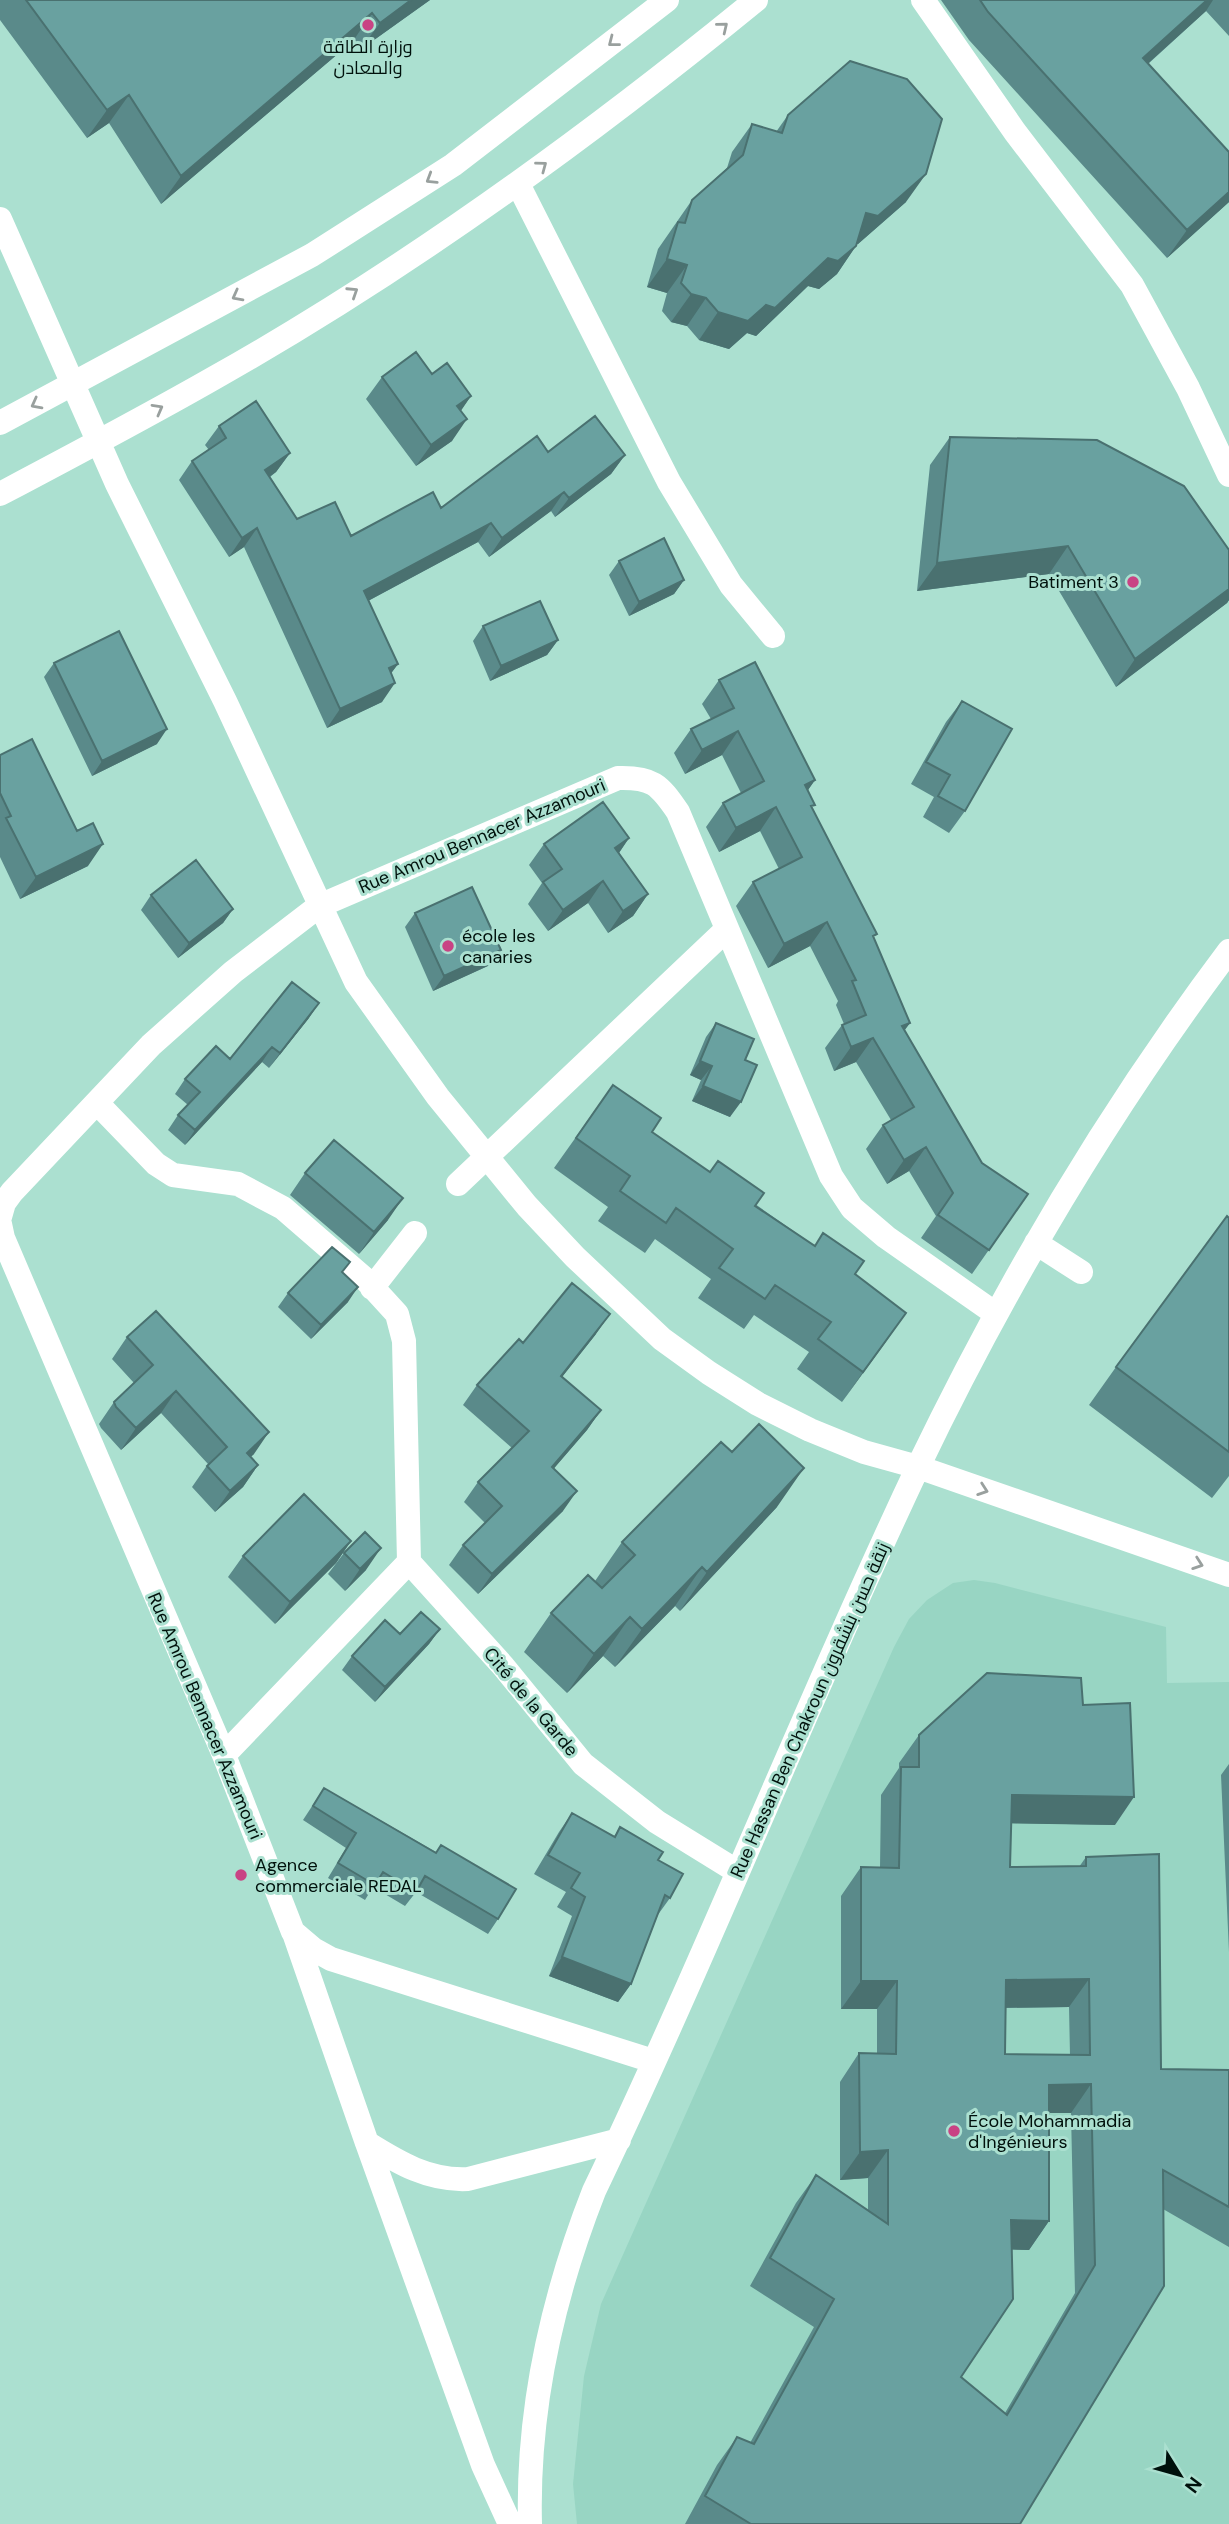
<svg xmlns="http://www.w3.org/2000/svg" width="1229" height="2524" font-family="'DM Sans',Cairo,sans-serif">
<style>
.built{fill:#98d5c3}
.lines{fill:none;stroke-linecap:round;stroke-linejoin:round}
.minor{stroke:#fff;stroke-width:24}
.wall{fill:#5a8a8a;fill-rule:evenodd}
.shaded-wall{fill:#4a7170}
.building{fill:#69a1a0;stroke:#4a7170;stroke-width:2;fill-rule:evenodd}
.oneway{stroke:#99a09e}
.poi-dot{fill:#c94384;stroke:#abe0d0;stroke-width:2.5}
.labels{text-anchor:middle;stroke-width:6;stroke-linejoin:round;paint-order:stroke}
.poi-label{font-size:18px;fill:#00110c;stroke:#abe0d0;text-anchor:start}
.street-label{font-size:18px;fill:#00110c;stroke:#abe0d0}
</style>
<rect width="100%" height="100%" fill="#abe0d0"/>
<path class="built" d="M974,1580L995,1583L1166,1627L1167,1683L1229,1682V2524H577L573,2484L584,2376L601,2304L894,1647L909,1619L927,1600L953,1583Z"/>
<g class="lines">
<path class="minor" d="M923,0L1015,132L1132,285L1188,388L1229,475
M518,184L669,482L731,585L773,636
M0,219L117,484L225,701L356,982L438,1097L527,1206L575,1257L662,1339L709,1373L758,1404L810,1430L864,1452L918,1467L1229,1575
M0,423L312,255L453,165L667,0
M0,494C72,456 144,418 214,378C406,270 586,139 756,0
M98,1104L156,1164L173,1175L238,1184L283,1208L365,1279L397,1314L404,1341L409,1562L503,1666L583,1764L657,1822L738,1872
M458,1184L726,930
M0,1217L4,1203L12,1192L151,1045L233,972L319,906L618,778C652,777 659,784 678,812L831,1176L852,1208L886,1237L996,1314
M0,1224L3,1238L224,1755L293,1932L313,1949L331,1959L653,2061
M1036,1243L1081,1272
M372,1288L415,1233
M224,1755L409,1562
M294,1933L367,2143C399,2163 429,2181 468,2179L619,2140
M367,2143L483,2465L510,2524
M530,2524C527,2408 552,2298 594,2191C708,1953 805,1706 918,1467C1005,1286 1108,1112 1229,951"/>
</g>
<path class="wall" d="M0,0H430L360,50L353,41L161,204L109,123L87,138L0,20Z
M941,0H1229V36L1206,11L1148,64L1229,152V202L1167,258L969,40Z
M788,115L906,202L858,244H857L837,274L819,289L808,286L756,336L747,333L729,349L699,340L687,326L671,322L662,311L667,293L647,287L658,249L692,200L727,168L732,152L752,124L776,132Z
M432,374L471,396L460,411L452,441L416,466L366,399L382,377Z
M219,426L290,453L276,472L270,477L297,519L351,536L441,508L548,452L625,455L611,474L555,517L551,511L489,557L478,542L368,601L398,664L391,673L382,702L327,728L244,547L229,557L179,480L192,461L209,450L205,445Z
M950,437L1229,550V600L1227,603L1116,687L1049,574L917,591L930,465Z
M619,561L684,580L674,594L629,616L609,575Z
M483,626L558,640L547,655L490,681L473,641Z
M54,663L157,744L92,776L44,677Z
M719,680L815,780L808,790L812,809L874,938L910,1023L904,1030L982,1163L1028,1194L972,1274L921,1238L936,1216L909,1171L887,1184L866,1149L883,1125L891,1120L856,1062L834,1071L825,1048L842,1025L844,1024L836,1005L838,1001L810,946L768,968L736,906L753,882L779,869L760,831L719,852L706,827L723,803L741,793L722,755L685,774L674,753L691,729L711,719L702,704Z
M962,701L965,811L949,833L923,817L934,797L911,784L946,722Z
M0,755L88,866L20,899L0,857Z
M629,838L619,853L648,894L633,916L608,933L588,903L548,931L528,904L542,883L529,865L544,844Z
M151,895L233,909L223,923L178,958L141,910Z
M415,913L490,965L433,991L405,927Z
M309,1018L269,1068L262,1062L185,1145L168,1130L178,1115L188,1105L175,1094L185,1079L230,1059Z
M716,1023L745,1060L730,1117L692,1101L701,1080L690,1075L706,1037Z
M613,1085L652,1132L855,1274L906,1313L842,1402L797,1369L809,1352L754,1315L744,1329L698,1298L711,1279L655,1239L645,1253L598,1221L608,1207L554,1168Z
M305,1173L388,1220L359,1254L290,1195Z
M1229,1218V1476L1212,1498L1089,1405L1116,1367Z
M343,1272L348,1302L311,1339L278,1307L288,1293Z
M596,1334L562,1377L601,1410L587,1430L554,1468L563,1511L478,1594L449,1565L463,1545L485,1523L464,1502L478,1482L512,1448L463,1405L477,1385L523,1343Z
M127,1337L254,1454L250,1457L258,1465L243,1487L215,1512L192,1487L208,1464L161,1413L121,1450L101,1428L99,1424L114,1402L134,1383L112,1359Z
M777,1507L680,1611L675,1606L615,1667L603,1656L567,1693L524,1652L551,1613L595,1581L622,1542Z
M351,1541L336,1563L275,1624L228,1577L243,1556Z
M344,1553L366,1570L345,1591L328,1574Z
M440,1629L429,1644L375,1702L342,1670L352,1656L400,1634Z
M1083,1705L1115,1825L1011,1823L1010,1867H1079L1086,1857L1161,2069L1229,2070V2247L1163,2209L1020,2524H685L717,2465L737,2437L750,2443L814,2327L750,2286L796,2203L816,2175L868,2211V2178L840,2180V2082L859,2053L877,2054V2009H841V1896L861,1867L880,1868L881,1795L899,1768V1763L919,1735ZM1069,2007L1070,2055L1005,2054V2008ZM1049,2113H1071L1075,2293L1005,2413L961,2377L1011,2249L1029,2250L1049,2221Z
M1229,1764V1952L1221,1775Z
M324,1788L436,1852L441,1845L498,1919L488,1934L416,1892L405,1906L373,1887L365,1900L328,1878L346,1848L303,1820Z
M572,1813L614,1837L620,1827L658,1860L670,1898L657,1916L631,1984L618,2002L549,1976L572,1916L557,1907L566,1892L534,1874L559,1832Z"/>
<path class="shaded-wall" d="M411,0H430L360,50L380,23Z
M1207,0H1213L1206,11L1123,86L1143,58Z
M372,13L353,41L161,204L181,176Z
M129,95L109,123L87,138L107,110Z
M926,174L906,202L858,244L847,241L866,213Z
M1229,192V202L1167,258L1187,230Z
M856,246L837,274L819,289L808,286L756,336L747,333L729,349L699,340L718,312L766,305L828,258Z
M667,259L687,265L667,293L647,287Z
M691,294L706,298L687,326L671,322Z
M471,396L456,418L457,406Z
M467,419L452,441L416,466L431,445Z
M290,453L276,472L252,489L265,470Z
M625,455L611,474L555,517L569,498Z
M564,492L551,511L489,557L502,538Z
M491,523L478,542L351,610L364,591Z
M257,528L244,547L229,557L242,538Z
M1068,546L1049,574L917,591L937,563Z
M684,580L674,594L629,616L639,602Z
M1229,589V600L1227,603L1116,687L1135,659Z
M558,640L547,655L490,681L501,666Z
M398,664L384,683L389,668Z
M395,683L382,702L327,728L340,709Z
M167,729L157,744L92,776L102,761Z
M738,731L722,755L685,774L702,750Z
M815,780L798,804L805,785Z
M776,807L760,831L719,852L736,828Z
M629,838L614,860L615,848Z
M103,844L88,866L20,899L36,877Z
M603,881L588,903L548,931L563,910Z
M648,894L633,916L608,933L623,911Z
M233,909L223,923L178,958L189,943Z
M827,922L810,946L768,968L784,944Z
M501,950L490,965L433,991L444,976Z
M319,1003L309,1018L269,1068L280,1053Z
M910,1023L893,1046L902,1026Z
M873,1038L856,1062L834,1071L851,1047Z
M272,1047L262,1062L185,1145L195,1130Z
M700,1061L712,1066L701,1080L690,1075Z
M703,1086L741,1102L730,1117L692,1101Z
M926,1147L909,1171L887,1184L904,1160Z
M403,1198L388,1220L359,1254L374,1232Z
M358,1287L348,1302L311,1339L321,1325Z
M906,1313L885,1343L842,1402L863,1372Z
M610,1314L596,1334L547,1396L561,1376Z
M176,1391L161,1413L121,1450L136,1428Z
M601,1410L587,1430L538,1487L552,1467Z
M269,1432L254,1454L232,1475L247,1453Z
M258,1465L243,1487L215,1512L230,1491Z
M804,1468L777,1507L680,1611L707,1572Z
M577,1491L563,1511L478,1594L492,1574Z
M351,1541L336,1563L275,1624L290,1602Z
M381,1548L366,1570L345,1591L360,1569Z
M702,1567L675,1606L615,1667L642,1629Z
M630,1617L603,1656L567,1693L594,1654Z
M440,1629L429,1644L375,1702L385,1687Z
M1012,1795L1134,1797L1115,1825L992,1823Z
M562,1957L631,1984L618,2002L549,1976Z
M1089,1979L1069,2007L986,2008L1006,1980Z
M861,1981H897L877,2009H841Z
M1091,2084L1071,2113H1029L1049,2085Z
M888,2150L868,2178L840,2180L860,2152Z
M1011,2220L1049,2221L1029,2250L991,2249Z"/>
<path class="building" d="M26,0H411L380,23L372,13L181,176L129,95L107,110Z
M980,0H1207L1143,58L1229,152V192L1187,230L988,12Z
M850,61L907,79L942,119L926,174L878,216L866,213L856,246L838,261L828,258L775,308L766,305L748,321L718,312L706,298L691,294L681,283L687,265L667,259L678,222L685,223L692,200L743,155L752,124L782,133L788,115Z
M416,352L432,374L447,363L471,396L457,406L467,419L431,445L382,377Z
M256,401L290,453L265,470L297,519L335,502L351,536L433,492L441,508L537,436L548,452L595,416L625,455L569,498L564,492L502,538L491,523L364,591L398,664L389,668L395,683L340,709L257,528L242,538L192,461L226,438L219,426Z
M950,437L1097,440L1184,486L1229,550V589L1135,659L1068,546L937,563Z
M664,538L684,580L639,602L619,561Z
M540,601L558,640L501,666L483,626Z
M119,631L167,729L102,761L54,663Z
M755,662L815,780L805,785L815,805L811,806L877,934L873,936L910,1023L902,1026L982,1163L1028,1194L989,1250L938,1215L953,1193L926,1147L904,1160L883,1125L914,1107L873,1038L851,1047L842,1025L866,1015L852,981L856,980L827,922L784,944L753,882L802,857L776,807L736,828L723,803L764,781L738,731L702,750L691,729L734,708L719,680Z
M962,701L1012,729L965,811L938,796L950,775L926,762Z
M32,739L77,831L93,823L103,844L36,877L6,818L11,816L0,793V755Z
M603,802L629,838L615,848L648,894L623,911L603,881L563,910L543,882L562,869L544,844Z
M196,860L233,909L189,943L151,895Z
M472,887L501,950L444,976L415,913Z
M292,982L319,1003L280,1053L272,1047L195,1130L178,1115L200,1092L185,1079L216,1046L230,1059Z
M716,1023L754,1039L745,1060L757,1065L741,1102L703,1086L712,1066L700,1061Z
M613,1085L661,1118L652,1132L710,1172L718,1161L764,1193L755,1206L815,1246L823,1233L864,1261L855,1274L906,1313L863,1372L818,1339L831,1322L775,1285L765,1299L719,1268L733,1249L676,1208L666,1223L620,1191L630,1176L576,1138Z
M334,1140L403,1198L374,1232L305,1173Z
M1227,1216L1229,1218V1452L1116,1367Z
M332,1247L350,1262L342,1272L358,1287L321,1325L288,1293Z
M572,1283L610,1314L561,1376L601,1410L552,1467L577,1491L492,1574L463,1545L502,1506L478,1482L529,1431L477,1385L519,1339L523,1343Z
M156,1311L269,1432L247,1453L258,1465L230,1491L207,1466L227,1447L176,1391L136,1428L116,1407L114,1402L153,1365L127,1337Z
M759,1424L804,1468L707,1572L702,1567L642,1629L630,1617L594,1654L551,1613L588,1575L602,1588L635,1555L622,1542L721,1442L732,1452Z
M304,1494L351,1541L290,1602L243,1556Z
M365,1532L381,1548L360,1569L344,1553Z
M421,1612L440,1629L385,1687L352,1656L385,1620L400,1634Z
M987,1673L1081,1678L1083,1705L1130,1703L1134,1797L1012,1795L1010,1867L1086,1866V1857L1159,1854L1161,2069L1229,2070V2207L1163,2170L1164,2286L1020,2524H751L705,2496L737,2437L754,2444L834,2299L770,2258L816,2175L888,2224V2150L860,2152L859,2053L896,2054L897,1981H861V1867L899,1868L901,1767H919V1735ZM1089,1979L1090,2055L1005,2054L1006,1980ZM1091,2084L1095,2265L1007,2415L961,2377L1013,2299L1011,2220L1049,2221V2085Z
M324,1788L436,1853L441,1845L516,1889L498,1919L425,1876L416,1892L383,1872L375,1885L338,1863L356,1833L313,1806Z
M572,1813L615,1837L620,1827L663,1852L658,1860L683,1874L670,1898L665,1895L631,1984L562,1957L585,1897L571,1888L580,1873L548,1855Z"/>
<defs><path id="oneway-chevron" d="M-2-3.5L2.5 0L-2 3.5" fill="none" stroke-width="1.6" stroke-linecap="round" stroke-linejoin="round" transform="scale(1.75)"/></defs>
<g class="oneway">
<use href="#oneway-chevron" transform="translate(723 27) rotate(-39)"/>
<use href="#oneway-chevron" transform="translate(613 42) rotate(142)"/>
<use href="#oneway-chevron" transform="translate(542 166) rotate(-37)"/>
<use href="#oneway-chevron" transform="translate(431 179) rotate(148)"/>
<use href="#oneway-chevron" transform="translate(353 292) rotate(-33)"/>
<use href="#oneway-chevron" transform="translate(237 296) rotate(152)"/>
<use href="#oneway-chevron" transform="translate(36 404) rotate(152)"/>
<use href="#oneway-chevron" transform="translate(158 409) rotate(-29)"/>
<use href="#oneway-chevron" transform="translate(983 1490) rotate(19)"/>
<use href="#oneway-chevron" transform="translate(1198 1564) rotate(19)"/>
</g>
<g class="poi-dot">
<circle cx="368" cy="25" r="7"/>
<circle cx="1133" cy="582" r="7"/>
<circle cx="448" cy="946" r="7"/>
<circle cx="241" cy="1875" r="7"/>
<circle cx="954" cy="2131" r="7"/>
</g>
<g class="labels">
<g class="poi-label">
<text x="368" y="53" text-anchor="middle">وزارة الطاقة<tspan x="368" dy="21">والمعادن</tspan></text>
<text x="1119" y="588" text-anchor="end">Batiment 3</text>
<text x="462" y="942">école les<tspan x="462" dy="21">canaries</tspan></text>
<text x="255" y="1871">Agence<tspan x="255" dy="21">commerciale REDAL</tspan></text>
<text x="968" y="2127">École Mohammadia<tspan x="968" dy="21">d'Ingénieurs</tspan></text>
</g>
<g class="street-label">
<text transform="translate(482 836) rotate(-23)" y="6">Rue Amrou Bennacer Azzamouri</text>
<text transform="translate(531 1702) rotate(50)" y="6">Cité de la Garde</text>
<text transform="translate(810 1710) rotate(-66)" y="6">Rue Hassan Ben Chakroun زنقة حسن بنشقرون</text>
<text transform="translate(205 1716) rotate(67)" y="6">Rue Amrou Bennacer Azzamouri</text>
</g>
</g>
<g transform="translate(1180 2475) rotate(127)" stroke="#abe0d0" stroke-width="5" paint-order="stroke">
<path d="M0-5L12 26L0 18L-12 26Z" fill="#00110c"/>
<text y="-10" font-size="19" font-weight="bold" text-anchor="middle" fill="#00110c">N</text>
</g>
</svg>
